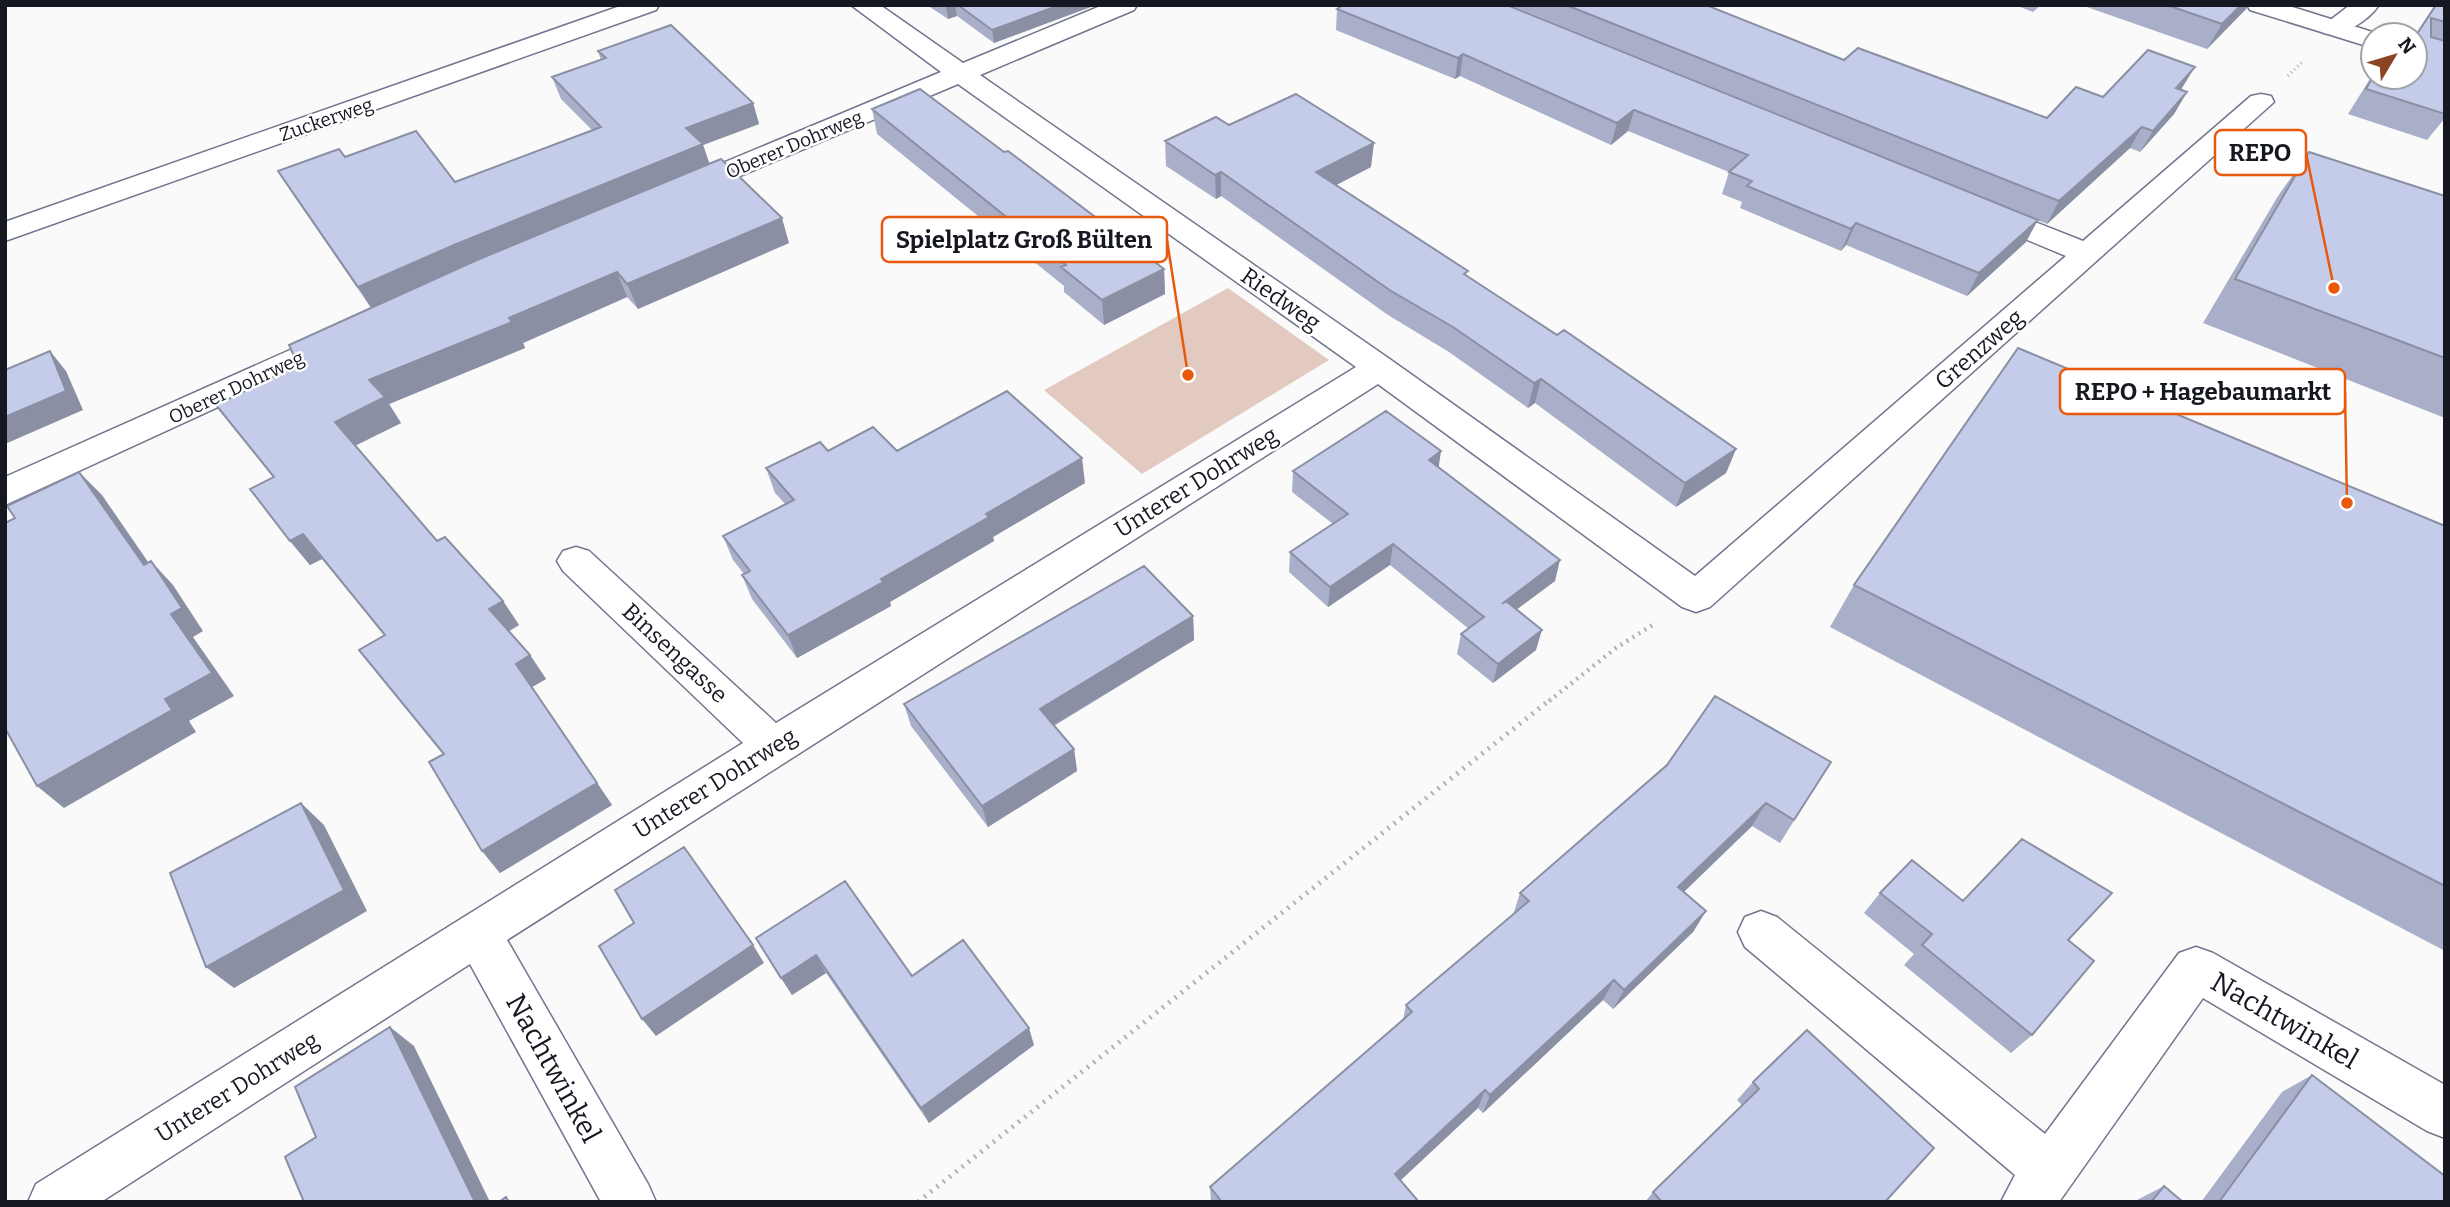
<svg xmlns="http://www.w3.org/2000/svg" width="2450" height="1207" font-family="Bitter,serif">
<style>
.green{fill:#e3cac0}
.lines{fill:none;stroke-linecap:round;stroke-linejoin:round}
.minor-casing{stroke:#70768d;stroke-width:3}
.tertiary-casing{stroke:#70768d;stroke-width:3}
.path-far2{stroke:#b1b2b5;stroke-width:3.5;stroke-dasharray:1 3.5;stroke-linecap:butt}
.path-far1{stroke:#b1b2b5;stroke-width:4.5;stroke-dasharray:2 5;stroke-linecap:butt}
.path{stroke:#b1b2b5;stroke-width:5;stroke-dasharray:2 6;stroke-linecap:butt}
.minor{fill:#fff;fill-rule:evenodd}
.tertiary{fill:#fff;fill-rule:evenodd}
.wall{fill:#a9afc8}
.shaded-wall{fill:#8a8fa3}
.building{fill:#c5cce9;stroke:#8a8fa3;stroke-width:2}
.labels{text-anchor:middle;stroke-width:5;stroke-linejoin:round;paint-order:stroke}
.far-street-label{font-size:19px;fill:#151721;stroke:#fff}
.street-label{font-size:23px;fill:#151721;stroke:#fff}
.near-street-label{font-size:28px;fill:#151721;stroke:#fff}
.leader{fill:none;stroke:#e8590c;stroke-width:2.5}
.callout-dot{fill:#e8590c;stroke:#fff;stroke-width:2.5}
.callout{fill:#fff;stroke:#e8590c;stroke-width:2.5}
.callout-label{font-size:24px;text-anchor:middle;font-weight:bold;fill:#151721}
</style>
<rect width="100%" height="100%" fill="#fafafa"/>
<path class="green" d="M1228,288L1329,360L1142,474L1044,390Z"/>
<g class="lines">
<g class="minor-casing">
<path id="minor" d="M851,5H880L963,63L1103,5H1137L1134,10L980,75L1391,360L1695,576L2066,256L1972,217L1967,211L1972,205L1982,202L1992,205L2083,241L2251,96L2261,94L2271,96L2274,102L1710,607L1696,612L1682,607L1378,384L507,940L648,1184L656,1202H601L470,964L101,1202H28L36,1184L743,743L563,571L557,561L563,551L576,547L589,551L776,723L1356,367L958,84L695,195L685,198L675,195L671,189L675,183L941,72Z
M2350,5H2379C2369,20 2342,38 2324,33L2320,28Z
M344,326L355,330L360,337L355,344L5,505V477Z
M1761,911L1777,917L2045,1134L2179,953L2196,947L2213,953L2445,1085V1138L2427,1131L2203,998L2059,1202H2001L2015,1175L1745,947L1738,932L1745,917Z"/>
</g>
<g class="tertiary-casing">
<path id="tertiary" d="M623,5H659L656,10L5,241V222Z
M2247,5H2286L2382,35H2373V48L2250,10Z"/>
</g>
<path class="path-far2" d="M2288,76L2304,60"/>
<path class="path-far1" d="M1549,701L1616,648L1654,624"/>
<path class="path" d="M918,1202L1551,699"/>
<use href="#minor" class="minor"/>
<use href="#tertiary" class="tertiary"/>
</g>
<path class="wall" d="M927,5H1096L994,43L957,16L948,19Z
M1510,5H1715L1712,7L1844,60L2047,118L2103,97L2182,88L2181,90L2187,92L2174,114L2140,152L2130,148L2047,224Z
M2015,5H2041L2033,12Z
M2081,5H2249L2246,9L2207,49Z
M2435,5H2445V118L2427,140L2348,114L2373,74V77H2415V35Z
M1337,9L2026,242L1967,296L1846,245L1841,251L1740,208L1742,202L1722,194L1729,172L1628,131L1611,145L1460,76L1455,79L1336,30Z
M598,51L753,103L759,124L703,145L709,164L789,243L638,309L627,297L523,343L525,348L389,404L401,423L355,446L437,541L503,601L519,625L509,631L530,655L546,679L532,687L612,805L500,873L482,851L444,754L385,635L322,559L310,565L290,541L274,477L216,405L298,365L371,308L292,193L278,171L345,157L455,182L592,130L561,99L552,77L601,60Z
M872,109L1004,152L1164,269L1165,294L1104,325L1064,292V286L877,134Z
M1229,125L1371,167L1336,185L1467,276L1736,449L1726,473L1676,507L1535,403L1528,408L1449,352L1388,315L1221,196L1216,199L1166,166L1165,141Z
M2309,152L2445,196V418L2203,323L2278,196Z
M828,451H897L1085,483L993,537L994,541L890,602L891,606L797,658L752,599L742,575L744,574L733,560L723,536L785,504L775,493L766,468Z
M1439,468L1555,581L1516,610L1536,650L1493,683L1457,654L1461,634L1469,629L1390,565L1328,607L1289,572L1290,552L1333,524L1292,492L1293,471Z
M2445,526V951L1830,627L1854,585Z
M1193,616L1194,640L1054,726L1074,749L1077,771L988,827L911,726L904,704Z
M1831,762L1780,843L1752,826L1684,892L1706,911L1693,932L1613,1009L1603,1000L1483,1113L1478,1108L1400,1181L1419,1202H1211L1210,1187L1403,1020L1406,1005L1513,915L1520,893Z
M1880,893L1963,901L2068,940L2032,1035L2011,1053L1904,965L1914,954L1864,913Z
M756,938L912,976L1034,1045L929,1123L826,973L792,995Z
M2312,1075L2445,1202H2201L2282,1092Z
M1753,1082L1885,1202H1645L1653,1192L1742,1105L1737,1100Z
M2164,1186L2183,1202H2136L2137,1200Z"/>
<path class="shaded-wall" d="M949,5H955L957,16L948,19L946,6Z
M1060,5H1096L994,43L992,30Z
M2241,5H2249L2246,9L2207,49L2222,24Z
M1463,54L1460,76L1455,79L1458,58Z
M2195,67L2182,88L2163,110L2176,88Z
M2187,92L2174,114L2140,152L2153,131Z
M753,103L759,124L703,145L710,165L372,309L358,287L686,128Z
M1634,110L1628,131L1611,145L1617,123Z
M2142,127L2130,148L2047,224L2059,201Z
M1374,143L1371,167L1315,196L1316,172Z
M1221,172V196L1216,199L1215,175Z
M782,218L789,243L638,309L627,284Z
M2038,220L2026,242L1967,296L1979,273Z
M1856,223L1846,245L1841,251L1851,229Z
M1164,269L1165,294L1104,325L1102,300Z
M617,272L627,297L523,343L525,348L389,404L401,423L352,447L335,422L369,380Z
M50,351L66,371L83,410L5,444V417Z
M1541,379L1535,403L1528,408L1534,383Z
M1736,449L1726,473L1676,507L1685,483Z
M1441,451L1438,472L1429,460Z
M1082,458L1085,483L993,537L994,541L890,602L891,606L797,658L788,635L881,579L986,514Z
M79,472L102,495L166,588L144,565Z
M303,534L322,559L310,565L290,541Z
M1393,544L1390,565L1328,607L1330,587Z
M1560,560L1555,581L1497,624L1502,604Z
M151,561L173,585L203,631L193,637L234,696L189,721L196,732L64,808L37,786L165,699L171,614Z
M503,601L519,625L506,633L489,609Z
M1193,616L1194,640L1044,731L1040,709Z
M1542,630L1536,650L1493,683L1498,664Z
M530,655L546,679L532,687L612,805L500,873L482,851L516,664Z
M1074,749L1077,771L988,827L982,806Z
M301,803L324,825L367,911L234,988L206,967Z
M1766,803L1752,826L1666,909L1678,887Z
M1706,911L1693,932L1613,1009L1624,990Z
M753,945L764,963L656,1036L642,1019Z
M816,955L826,973L792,995L781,978Z
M1614,980L1603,1000L1483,1113L1490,1095Z
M390,1027L414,1046L490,1202H475Z
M1029,1028L1034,1045L929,1123L921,1108Z
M1485,1090L1478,1108L1390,1190L1395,1174Z"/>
<path class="building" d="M958,5H1060L992,30Z
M1343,5H1507L2038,220L1979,273L1856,223L1851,229L1747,186L1752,181L1729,172L1748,155L1634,110L1617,123L1463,54L1458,58L1337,9Z
M1566,5H1706L1844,60L1858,48L2047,118L2076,87L2103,97L2148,50L2195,67L2176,88L2187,92L2153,131L2142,127L2059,201Z
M2167,5H2241L2222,24Z
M2436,5H2445V22L2431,18V37L2445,41V114L2366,89L2373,77H2415V37Z
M671,25L753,103L686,128L703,144L454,245L358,287L278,171L339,149L345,157L416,131L455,182L601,127L552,77L606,58L598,51Z
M920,89L1004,152L1008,151L1164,269L1102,300L1061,267L1066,265L872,109Z
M1296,94L1374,143L1316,172L1468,271L1464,274L1557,335L1564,330L1736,449L1685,483L1541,379L1534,383L1453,327L1391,291L1221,172L1215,175L1165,141L1216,117L1229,125Z
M2309,152L2445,196V358L2235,279Z
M721,159L782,218L627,284L617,272L509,318L512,322L369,380L385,397L335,422L437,541L445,537L503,601L489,609L530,655L516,664L597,783L482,851L429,762L444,754L359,650L385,635L303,534L290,541L250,489L274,477L216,405L298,365L289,345L477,260Z
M2018,348L2445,526V886L1854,585Z
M50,351L66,391L5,417V370Z
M1007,391L1082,458L986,514L989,517L881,579L883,582L788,635L742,575L750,571L723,536L794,500L766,468L820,442L828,451L873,427L897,451Z
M1386,411L1441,451L1429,460L1560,560L1502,604L1506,601L1542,630L1498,664L1461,634L1484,617L1393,544L1330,587L1290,552L1348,514L1293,471Z
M79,472L144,565L151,561L182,608L171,614L212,673L165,699L172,710L37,786L5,728V523L15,518L7,506Z
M1144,566L1193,616L1040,709L1074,749L982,806L904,704Z
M1715,696L1831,762L1794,820L1766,803L1678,887L1706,911L1624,990L1614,980L1490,1095L1485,1090L1395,1174L1419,1202H1222L1210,1187L1412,1012L1406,1005L1529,901L1520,893L1667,765Z
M301,803L344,890L206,967L170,873Z
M2022,839L2112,893L2068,940L2094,961L2032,1035L1922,945L1932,934L1880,893L1912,860L1963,901Z
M684,847L753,945L642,1019L599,946L634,923L615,890Z
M845,881L912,976L963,940L1029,1028L921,1108L816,955L781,978L756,938Z
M390,1027L475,1202H304L285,1157L316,1137L295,1087Z
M1807,1030L1934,1148L1885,1202H1662L1653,1192L1759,1089L1753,1082Z
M2312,1075L2445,1176V1202H2219Z
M2164,1186L2183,1202H2151Z
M506,1197L509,1202H499Z"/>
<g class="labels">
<g class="far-street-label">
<text transform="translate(326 119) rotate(-19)" y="7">Zuckerweg</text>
<text transform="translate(794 144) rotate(-23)" y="7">Oberer Dohrweg</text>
<text transform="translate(236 387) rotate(-25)" y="7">Oberer Dohrweg</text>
</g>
<g class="street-label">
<text transform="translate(1281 299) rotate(35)" y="8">Riedweg</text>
<text transform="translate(1979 349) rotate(-41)" y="8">Grenzweg</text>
<text transform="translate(1196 482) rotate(-32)" y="8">Unterer Dohrweg</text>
<text transform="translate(675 653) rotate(43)" y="8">Binsengasse</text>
<text transform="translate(715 783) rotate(-32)" y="8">Unterer Dohrweg</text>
<text transform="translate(237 1087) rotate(-32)" y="8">Unterer Dohrweg</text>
</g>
<g class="near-street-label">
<text transform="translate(2285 1020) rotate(30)" y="10">Nachtwinkel</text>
<text transform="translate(554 1068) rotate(61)" y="10">Nachtwinkel</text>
</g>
</g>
<path class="leader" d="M2334 288L2306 153M1188 375L1167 240M2347 503L2345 392"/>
<g class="callout-dot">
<circle cx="2334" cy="288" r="7"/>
<circle cx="1188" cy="375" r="7"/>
<circle cx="2347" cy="503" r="7"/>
</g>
<g class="callout">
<rect x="2215" y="130" width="91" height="45" rx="7"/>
<rect x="882" y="217" width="285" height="45" rx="7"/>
<rect x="2060" y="369" width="285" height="45" rx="7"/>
</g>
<g class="callout-label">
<text x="2260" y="161">REPO</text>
<text x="1024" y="248">Spielplatz Groß Bülten</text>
<text x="2203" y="400">REPO + Hagebaumarkt</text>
</g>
<rect width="2450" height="1207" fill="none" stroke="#151721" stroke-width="14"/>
<g transform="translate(2394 56) rotate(52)"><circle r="33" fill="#ffffff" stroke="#a1a2a6" stroke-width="2"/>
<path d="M0-5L12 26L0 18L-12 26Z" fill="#8c4424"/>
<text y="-10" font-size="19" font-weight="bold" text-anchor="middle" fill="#151721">N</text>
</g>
</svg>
